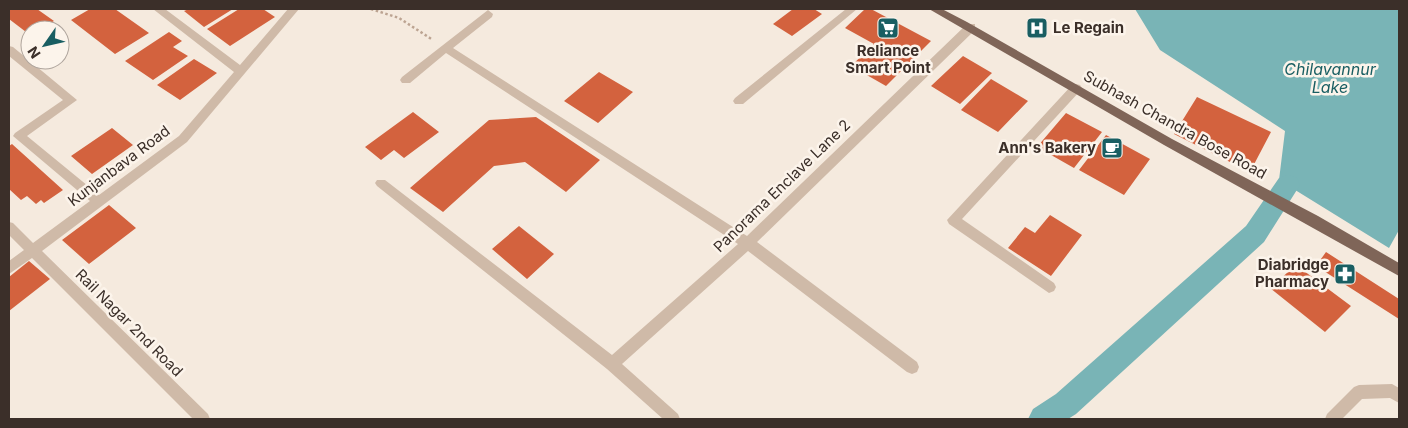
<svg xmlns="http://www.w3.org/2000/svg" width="1408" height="428" font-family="Inter,sans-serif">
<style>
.water{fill:#79b4b6}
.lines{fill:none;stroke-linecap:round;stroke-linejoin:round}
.canal{fill:#79b4b6;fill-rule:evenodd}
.building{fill:#d3623e}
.path{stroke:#bca492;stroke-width:2.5;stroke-dasharray:2.5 2.5;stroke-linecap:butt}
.minor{fill:#cfbaa8;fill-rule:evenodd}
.major{fill:#7f6558;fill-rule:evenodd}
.labels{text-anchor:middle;stroke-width:5;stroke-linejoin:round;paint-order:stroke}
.poi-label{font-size:15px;font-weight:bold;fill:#3b2f29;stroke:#fcf4eb;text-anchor:end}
.street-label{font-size:15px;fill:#3b2f29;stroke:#fcf4eb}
.water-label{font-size:16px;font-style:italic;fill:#195e62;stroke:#fcf4eb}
</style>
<rect width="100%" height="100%" fill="#f5eade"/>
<path class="water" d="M1135,9H1399V230L1389,248L1279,180L1285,131L1160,50Z"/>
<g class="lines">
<path class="canal" d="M1288,175L1297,178L1300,185L1264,242L1076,414L1068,419H1028L1033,409L1056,394L1246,226L1279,178Z"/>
</g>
<path class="building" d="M9,9H37L54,21L38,30H30V35L9,19Z
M90,9H115L149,33L115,54L71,20Z
M189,9H233L204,27L184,11Z
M239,9H263L275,17L230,46L207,29Z
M793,9H814L822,14L792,36L773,24Z
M865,9H871L931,41L886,86L851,66L874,44L845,28Z
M169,32L182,41L173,47L188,56L153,80L125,61Z
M963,56L992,73L960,104L931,86Z
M194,59L217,73L180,100L157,85Z
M599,72L633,92L598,123L564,101Z
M991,79L1028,101L998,132L961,110Z
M1197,97L1271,132L1250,172L1174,134Z
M413,112L439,132L404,158L394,150L381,160L365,147Z
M1066,113L1102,132L1074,168L1037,147Z
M536,117L600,160L566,192L525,162L494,166L443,212L410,188L489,120Z
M112,128L133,145L92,174L71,156Z
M1106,135L1150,159L1124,195L1079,170Z
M12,144L63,190L44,203L41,200L36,204L27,196L21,200L9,189V146Z
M109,205L136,228L89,264L62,240Z
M1050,215L1082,235L1051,276L1008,248L1025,227L1035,233Z
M519,226L554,254L527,279L492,249Z
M1326,252L1399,299V319L1316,266Z
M29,261L50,279L9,311V277Z
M1296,265L1351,306L1325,332L1270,288Z"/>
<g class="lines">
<path class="path" d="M371,9L399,18L433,40"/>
<path class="minor" d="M153,9H165L240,65L288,9H299L187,142L42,251L208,414L210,419H193L32,258L9,274V261L24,250L9,235V222L13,223L33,243L90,201L13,136L15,133L63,100L9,56V46L13,47L77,100L27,136L99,195L179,136L234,72Z
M846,9H857L743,104H735L733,101L735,98Z
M488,10L493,14L492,17L453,48L747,236L967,24H975V30L757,242L917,362L919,367L917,372L912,374L907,372L748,251L622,364L678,414L680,419H663L607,369L377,186L375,183L377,180H385L612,355L738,244L446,53L410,83H402L400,80L402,77Z
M1076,84L1080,85L1082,88L1080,91L962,219L1054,283L1056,287L1054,291L1049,293L949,224L947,220L1072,85Z
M1392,384L1399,388V403L1390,398L1362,399L1342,419H1325L1327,414L1354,387L1359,385Z"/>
<path class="major" d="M929,9H942L967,22L1172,139L1318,216L1399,263V276L1164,145Z"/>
</g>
<defs>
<g id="supermarket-square" transform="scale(1.125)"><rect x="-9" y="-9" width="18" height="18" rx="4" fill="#195e62" stroke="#fcf4eb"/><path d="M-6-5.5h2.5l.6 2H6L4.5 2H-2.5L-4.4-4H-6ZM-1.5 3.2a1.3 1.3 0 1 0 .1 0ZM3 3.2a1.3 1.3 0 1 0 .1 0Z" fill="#fff"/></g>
<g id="hospital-square" transform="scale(1.125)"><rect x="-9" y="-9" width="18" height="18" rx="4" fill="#195e62" stroke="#fcf4eb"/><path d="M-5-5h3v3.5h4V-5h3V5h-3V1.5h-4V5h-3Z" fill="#fff"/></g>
<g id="cafe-square" transform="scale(1.125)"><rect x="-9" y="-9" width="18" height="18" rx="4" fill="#195e62" stroke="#fcf4eb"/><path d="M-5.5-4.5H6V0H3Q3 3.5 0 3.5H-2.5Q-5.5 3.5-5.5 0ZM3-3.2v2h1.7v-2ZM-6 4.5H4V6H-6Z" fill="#fff"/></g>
<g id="pharmacy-square" transform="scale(1.125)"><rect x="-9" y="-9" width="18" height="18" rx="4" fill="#195e62" stroke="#fcf4eb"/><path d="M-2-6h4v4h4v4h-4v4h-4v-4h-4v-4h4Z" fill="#fff"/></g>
</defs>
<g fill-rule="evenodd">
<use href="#supermarket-square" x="888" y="28"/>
<use href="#hospital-square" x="1037" y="28"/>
<use href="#cafe-square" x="1112" y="148"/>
<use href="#pharmacy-square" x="1345" y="274"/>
</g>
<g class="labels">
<g class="poi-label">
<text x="1053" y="33" text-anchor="start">Le Regain</text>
<text x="888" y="56" text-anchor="middle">Reliance<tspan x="888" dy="17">Smart Point</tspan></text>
<text x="1096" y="153">Ann's Bakery</text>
<text x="1329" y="270">Diabridge<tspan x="1329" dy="17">Pharmacy</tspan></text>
</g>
<g class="street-label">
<text transform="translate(1175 125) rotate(29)" y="5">Subhash Chandra Bose Road</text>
<text transform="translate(119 166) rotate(-37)" y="5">Kunjanbava Road</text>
<text transform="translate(782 186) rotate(-44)" y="5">Panorama Enclave Lane 2</text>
<text transform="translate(129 323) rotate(45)" y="5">Rail Nagar 2nd Road</text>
</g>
<g class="water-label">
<text x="1330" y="75">Chilavannur<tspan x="1330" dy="18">Lake</tspan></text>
</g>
</g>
<rect width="1408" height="428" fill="none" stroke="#3b2f29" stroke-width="20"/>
<g transform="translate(45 45) rotate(236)"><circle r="24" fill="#fcf4eb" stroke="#afa59d"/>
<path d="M0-4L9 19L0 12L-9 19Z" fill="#195e62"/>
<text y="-8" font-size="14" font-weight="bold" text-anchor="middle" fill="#3b2f29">N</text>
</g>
</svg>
